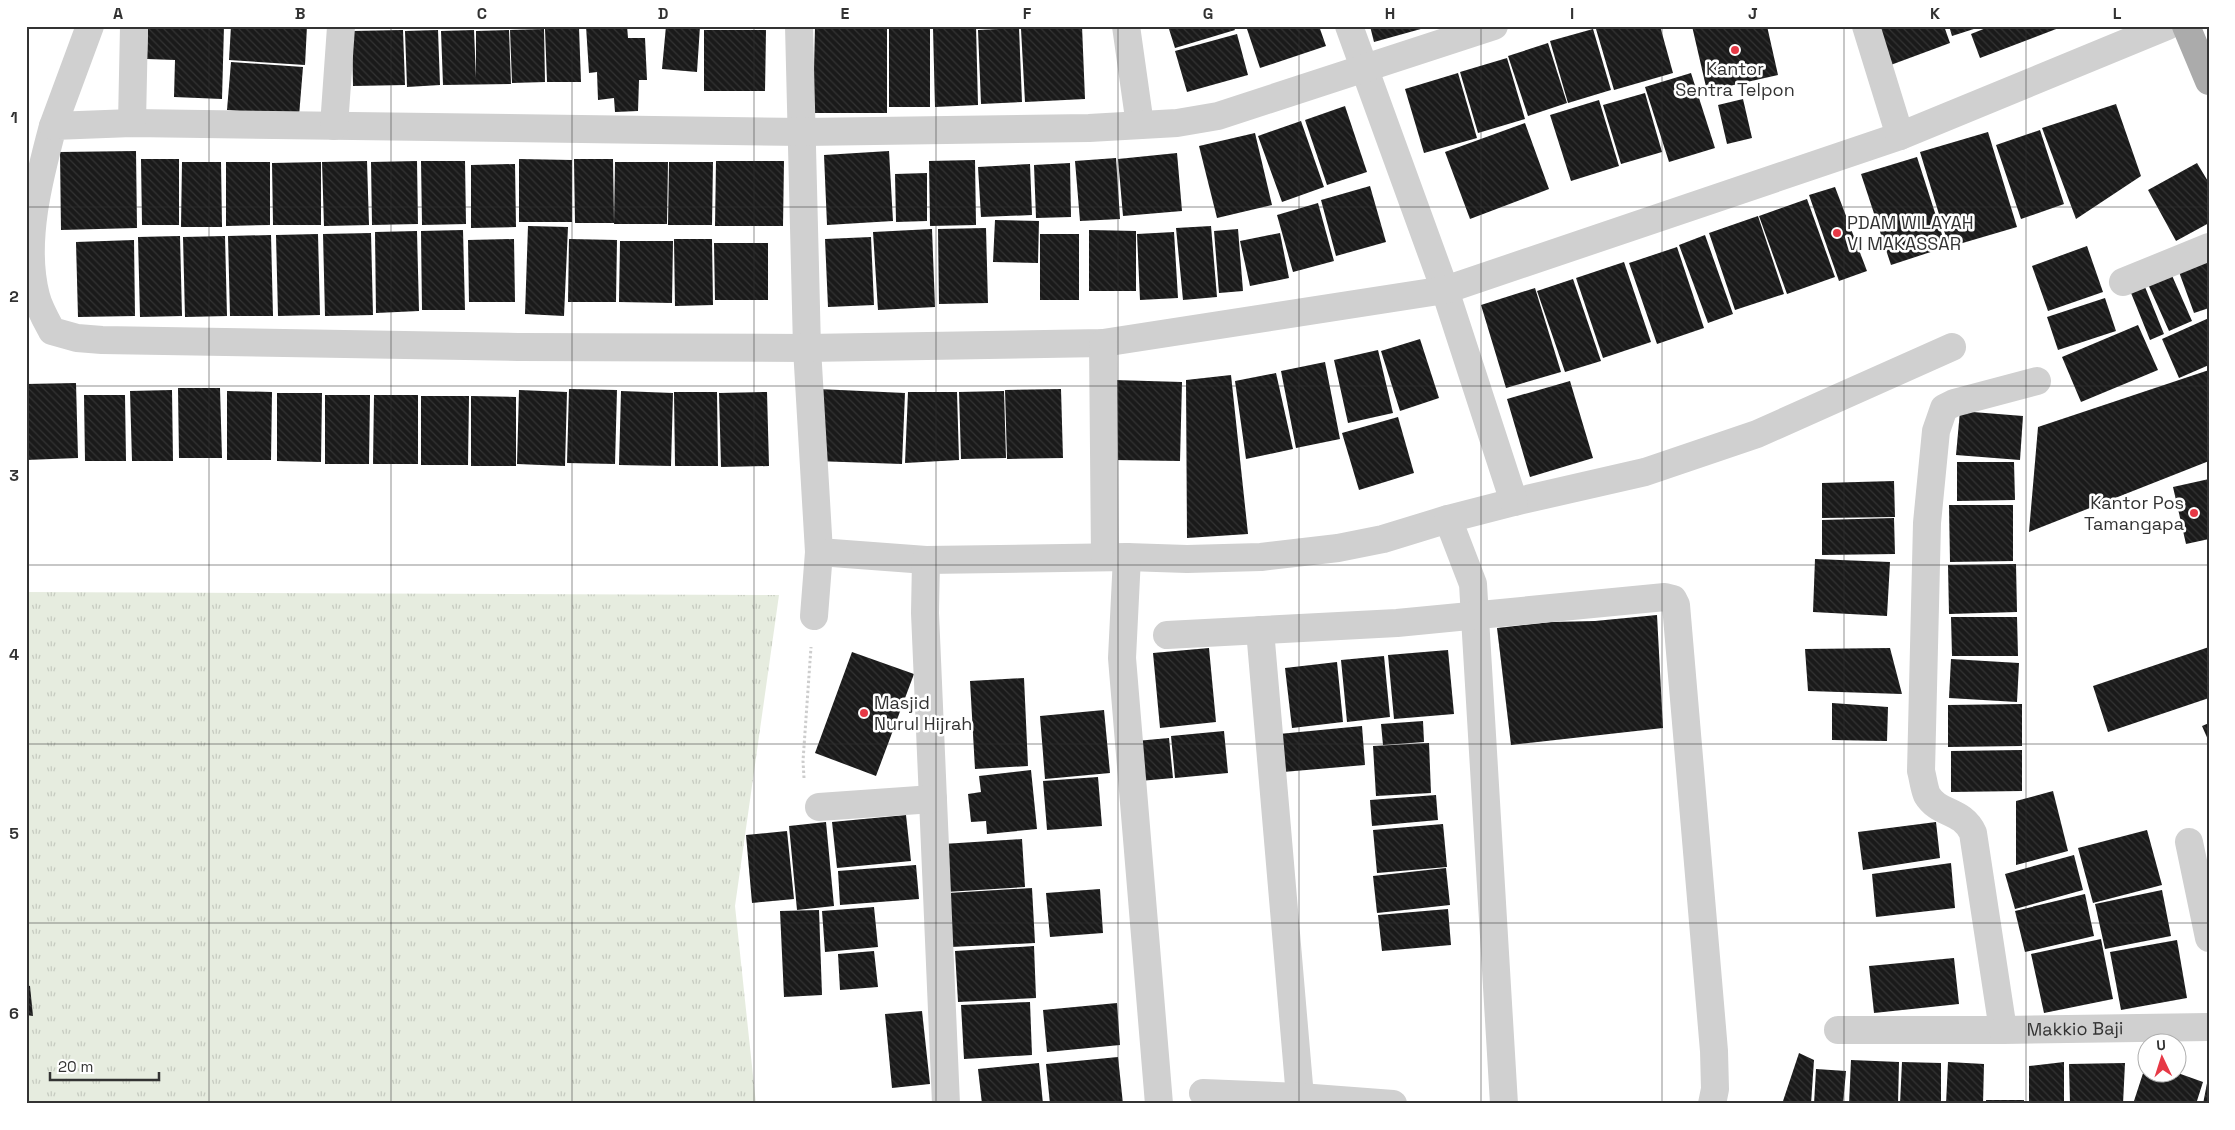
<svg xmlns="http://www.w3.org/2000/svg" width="2235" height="1130" font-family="'Space Grotesk',sans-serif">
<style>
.grass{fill:url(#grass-tufts)}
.building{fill:url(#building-back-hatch)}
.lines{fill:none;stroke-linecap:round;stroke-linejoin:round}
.path{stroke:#cdcdcd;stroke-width:3;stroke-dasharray:2.5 2.5;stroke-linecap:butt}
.minor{stroke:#d0d0d0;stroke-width:28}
.major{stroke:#ababab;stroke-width:28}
.grid{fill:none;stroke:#333;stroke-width:1;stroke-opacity:0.55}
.poi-dot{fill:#e63946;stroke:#fff;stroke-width:2}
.labels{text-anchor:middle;stroke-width:5;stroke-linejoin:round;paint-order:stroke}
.poi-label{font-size:18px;fill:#333;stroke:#fff;text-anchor:start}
.street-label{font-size:18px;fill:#333;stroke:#fff}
.neatline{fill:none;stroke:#333;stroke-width:2}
.grid-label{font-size:16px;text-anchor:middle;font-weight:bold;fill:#333}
</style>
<defs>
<pattern id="grass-tufts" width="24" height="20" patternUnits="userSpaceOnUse" patternTransform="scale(1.25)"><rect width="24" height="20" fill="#e6ecdf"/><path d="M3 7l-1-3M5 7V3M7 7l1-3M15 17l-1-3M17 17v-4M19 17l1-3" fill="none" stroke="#c6cbc0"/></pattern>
<pattern id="building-back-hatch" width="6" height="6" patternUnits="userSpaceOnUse" patternTransform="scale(1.25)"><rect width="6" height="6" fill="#1a1a1a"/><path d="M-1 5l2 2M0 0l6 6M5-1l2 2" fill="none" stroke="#333"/></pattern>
</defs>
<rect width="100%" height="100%" fill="#fff"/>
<path class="grass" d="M26,592L779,595L735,906L756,1104H26Z"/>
<path class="building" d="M148,26H224L222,99L174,97L175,60L147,59Z
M231,26H307L305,65L229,60Z
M586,26H627L628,38H645L647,80H639L638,111L615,112L614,98L598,100L597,72L589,73Z
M666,26H700L697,72L662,69Z
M976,26L978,105L935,107L933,28Z
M1061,26H1082L1085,99L1025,102L1021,29Z
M1168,26H1233L1235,30L1175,48Z
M1246,26H1319L1326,46L1260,68Z
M1370,26H1428V27L1374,42Z
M1605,26H1660L1673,73L1614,90L1596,29Z
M1692,26H1767L1778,75L1707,91Z
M1873,26H1944L1950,43L1888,66Z
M1949,26H1979L1980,27L1952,36Z
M1991,26H2064L1980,58L1971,34Z
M815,27L887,28V113H813Z
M579,28L581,82H547L545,29Z
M889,28H930V107H889Z
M1019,28L1022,102L981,104L978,30Z
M544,29L545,82L512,83L510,30Z
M1593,29L1611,90L1568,103L1550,41Z
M403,30L405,85L353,86L352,31Z
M438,30L440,85L407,87L405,31Z
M474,30L476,78V31L509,30L511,84L443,85L441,31Z
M704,30H766L765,91H704Z
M1237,34L1248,75L1187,92L1175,51Z
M1548,43L1567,103L1528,116L1508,56Z
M1507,58L1525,119L1478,133L1460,72Z
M231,62L303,67L299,116L227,110Z
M1458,73L1477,138L1424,153L1405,89Z
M1691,73L1715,148L1669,162L1645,87Z
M1645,93L1662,152L1621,164L1603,105Z
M1743,99L1752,138L1727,144L1718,105Z
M1599,100L1619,166L1571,181L1550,115Z
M2116,104L2141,176L2076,219L2042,128Z
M1345,106L1367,172L1327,185L1305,120Z
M1301,121L1324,187L1282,202L1258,136Z
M1525,123L1549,189L1470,219L1445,152Z
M2040,130L2064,204L2021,219L1996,145Z
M1988,132L2017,227L1949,247L1920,152Z
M1255,133L1272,205L1217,218L1199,146Z
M136,151L137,228L61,230L60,152Z
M889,151L893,221L827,225L824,155Z
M1177,153L1182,211L1123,216L1118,159Z
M1917,157L1946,247L1891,265L1861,174Z
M1116,158L1120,219L1080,221L1075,161Z
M141,159H179V225H142Z
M519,159L572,160V222H519Z
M574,159H613L614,223H575Z
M975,160L976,225L930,226L929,161Z
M367,161L369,225L324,226L322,162Z
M417,161L418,224L372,225L371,162Z
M421,161H465L466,224L422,225Z
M716,161H784L783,226H715Z
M182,162H221L222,227H181Z
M226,162H270V225L226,226Z
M321,162V225H273L272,163Z
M615,162H668L667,224H614Z
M669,162H713L712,225H668Z
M1070,163L1071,217L1036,218L1034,165Z
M2197,163L2209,183V223L2176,241L2148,190Z
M515,164L516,227L471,228V165Z
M1030,164L1032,215L981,217L978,167Z
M927,173V221L896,222L895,174Z
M1370,186L1386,242L1336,256L1321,200Z
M1835,187L1867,271L1839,281L1809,195Z
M1807,199L1835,277L1787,294L1759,216Z
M1318,203L1334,261L1293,272L1277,215Z
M1758,216L1784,294L1735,310L1709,233Z
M995,220L1039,221L1038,263L993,262Z
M528,226L568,227L564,316L525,314Z
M1211,226L1217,297L1183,300L1176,228Z
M986,228L988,303L939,304L938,229Z
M932,229L935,307L878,310L873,232Z
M1238,229L1243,291L1219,293L1214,231Z
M463,230L465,310H422L421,231Z
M1089,230L1136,231V291H1089Z
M417,231L419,311L376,313L375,232Z
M1174,232L1178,298L1140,300L1137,234Z
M371,233L373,315L325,316L323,234Z
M1280,233L1289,278L1250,286L1240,241Z
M318,234L320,315L278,316L276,235Z
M1040,234H1079V300H1040Z
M271,235L273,316H230L228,236Z
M1705,235L1733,314L1708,323L1679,245Z
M180,236L182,316L140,317L138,237Z
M225,236L227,316L185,317L183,237Z
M871,237L874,305L828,307L825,239Z
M514,239L515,302H469L468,240Z
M569,239L617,240L616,302H568Z
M674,239H712L713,305L675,306Z
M134,240L135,316L78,317L76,242Z
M620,241H673L672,303L619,302Z
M714,243H768V300H715Z
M2087,246L2103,292L2048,311L2032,266Z
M1677,247L1704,328L1657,344L1629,263Z
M2209,261V308L2194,313L2179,272Z
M1624,262L1651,342L1603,358L1576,278Z
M2170,271L2192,321L2169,331L2147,282Z
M1573,279L1601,361L1565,372L1537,291Z
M2145,287L2164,334L2150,340L2131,293Z
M1535,288L1561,372L1506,388L1481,305Z
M2105,298L2116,331L2058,350L2047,317Z
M2209,318V365L2179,378L2162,339Z
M2138,325L2158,370L2081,402L2062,357Z
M1420,339L1439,398L1400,411L1381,351Z
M1378,350L1393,413L1348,423L1334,360Z
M1325,362L1340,439L1296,448L1281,371Z
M2209,370V461L2029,532L2038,427Z
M1276,373L1293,449L1246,459L1235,381Z
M1231,375L1248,534L1187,538L1186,380Z
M1114,380L1182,382L1180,461L1113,460Z
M1570,381L1593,458L1530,477L1507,399Z
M76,383L78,458L26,460V384Z
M178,388H220L222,458H179Z
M569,389L617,390L615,464L567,463Z
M818,389L905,393L902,464L815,461Z
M1061,389L1063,458L1007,459L1005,390Z
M172,390L173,461H132L130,391Z
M519,390L567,392L565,466L517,464Z
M227,391L272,392L271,460H227Z
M621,391L673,393L671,466L619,465Z
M1004,391L1006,458L961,459L959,392Z
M674,392H717L718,466H675Z
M767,392L769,466L721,467L719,393Z
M908,392H957L959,460L905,463Z
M277,393H322L321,462L277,461Z
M84,395H125L126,461H85Z
M325,395H370L369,464H325Z
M374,395H418V464H373Z
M421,396H469L468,465H421Z
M471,396L516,397V466H471Z
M1960,411L2023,416L2020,460L1956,455Z
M1398,417L1414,473L1359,490L1342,433Z
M1957,462H2014L2015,500L1957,501Z
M2209,479V539L2186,544L2173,487Z
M1894,481L1895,517L1822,518V483Z
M1949,505H2013V561L1950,562Z
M1894,518L1895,554L1822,555V520Z
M1815,559L1890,562L1887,616L1813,612Z
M2016,564L2017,612L1949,614L1948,565Z
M1657,615L1663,728L1511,745L1497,628L1551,622L1595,621Z
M1951,617H2017L2018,656H1952Z
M2209,647V698L2108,732L2093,686Z
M1209,648L1216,722L1160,728L1153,653Z
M1890,648L1902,694L1808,691L1805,649Z
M1448,650L1454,714L1394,719L1388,655Z
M852,652L914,674L876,776L815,753Z
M1384,656L1390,717L1347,722L1341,660Z
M1951,659L2019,663L2017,702L1949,698Z
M1337,662L1343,722L1292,728L1285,668Z
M1024,678L1028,766L975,769L970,681Z
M1832,703L1888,707L1887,741L1832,740Z
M2022,704V746L1948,747V705Z
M1104,710L1110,773L1045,779L1040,716Z
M1423,721L1424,742L1383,745L1381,724Z
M2209,723V742L2202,726Z
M1362,726L1365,765L1283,772L1279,734Z
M1224,731L1228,773L1175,778L1171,736Z
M1169,738L1173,778L1140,781L1136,741Z
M1429,743L1431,793L1376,796L1373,746Z
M2022,750V791L1951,792V751Z
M1031,770L1037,829L987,834L986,821L971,822L968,794L981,792L979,776Z
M1098,777L1102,826L1047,830L1043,781Z
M2053,791L2068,851L2016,865V801Z
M1436,795L1438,820L1372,826L1370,800Z
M906,815L911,861L837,868L832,822Z
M826,822L834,906L797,910L789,826Z
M1936,822L1940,858L1863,870L1858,832Z
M1443,824L1447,867L1377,873L1373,830Z
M2147,830L2162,885L2093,903L2078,848Z
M787,831L794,899L752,903L746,835Z
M1022,839L1025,887L946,892L943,844Z
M2074,855L2083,890L2015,909L2005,874Z
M1951,863L1955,908L1876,917L1872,874Z
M916,865L919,899L840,905L838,871Z
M1446,868L1450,905L1377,913L1373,876Z
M1032,888L1035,943L951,947L948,893Z
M1100,889L1103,933L1050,937L1046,893Z
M2162,890L2171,936L2105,949L2095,904Z
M2085,894L2094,936L2025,952L2015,911Z
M874,907L878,947L825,952L822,911Z
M1448,909L1451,945L1382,951L1378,915Z
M819,910L822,995L784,997L780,911Z
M2101,939L2113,999L2044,1013L2031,954Z
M2177,940L2187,998L2121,1010L2110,952Z
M1034,946L1036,998L958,1002L955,951Z
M874,951L878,987L840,990L838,954Z
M1954,958L1959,1004L1874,1013L1869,966Z
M26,985L30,986L33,1016L26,1015Z
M1030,1002L1032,1055L964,1059L961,1005Z
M1117,1003L1120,1045L1047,1052L1043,1010Z
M922,1011L930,1084L892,1088L885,1014Z
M1799,1053L1814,1060L1811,1104H1782Z
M1118,1057L1123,1104H1050L1046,1064Z
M1851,1060L1899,1062L1898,1104H1849Z
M2147,1061L2148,1072H2175L2203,1082L2196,1104H2133Z
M1902,1062L1941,1063V1104H1900Z
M1948,1062L1984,1064L1983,1104H1946Z
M2064,1062V1104H2029V1066Z
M1039,1063L1043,1104H982L978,1069Z
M2125,1063L2123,1104H2070L2069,1064Z
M1816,1069L1846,1071L1843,1104H1814Z
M2208,1078L2209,1104H2203Z
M1986,1100H2024V1104H1986Z"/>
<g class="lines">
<path class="path" d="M804,778L803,761L811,647"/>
<g class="minor">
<path d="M799,26L807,348L819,552L926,560L1127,557L1187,559L1261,557L1338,548L1383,539L1448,519L1514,502L1645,472L1757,434L1952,347"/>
<path d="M1126,26L1140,125"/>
<path d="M1349,26L1445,290L1514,502"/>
<path d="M1494,26L1218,116L1177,123L1089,128L803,132L132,123L53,126C39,178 22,243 36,296C39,308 46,320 52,331L77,338L102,340L518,347L807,348L1103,343L1445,290L1900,136L2167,26"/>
<path d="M1866,26L1900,136"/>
<path d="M132,123L134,26"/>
<path d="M53,126L90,26"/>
<path d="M334,126L341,27"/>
<path d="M2123,282L2209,247"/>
<path d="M1103,343L1105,557"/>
<path d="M1448,519L1473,584L1504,1104"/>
<path d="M1127,557L1122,658L1159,1104"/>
<path d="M926,560L925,613L946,1104"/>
<path d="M814,616L819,552"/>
<path d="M1260,630L1300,1097"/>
<path d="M1167,635L1397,623L1665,597L1673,599L1676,605L1714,1051L1715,1089L1712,1104"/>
<path d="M819,807L933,799"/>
<path d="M2189,842L2209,938"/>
<path d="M1838,1030H2003L1973,833C1962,809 1939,815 1927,795C1924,788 1923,778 1921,771L1927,523L1936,431L1944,408L1954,403L2037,381"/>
<path id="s1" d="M2003,1030L2209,1027"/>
<path d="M1203,1093L1300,1097L1393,1104"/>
</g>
<path class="major" d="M2186,26L2209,81"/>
</g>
<path class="grid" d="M209,26V1104M391,26V1104M572,26V1104M754,26V1104M936,26V1104M1118,26V1104M1299,26V1104M1481,26V1104M1662,26V1104M1844,26V1104M2026,26V1104M26,207H2209M26,386H2209M26,565H2209M26,744H2209M26,923H2209"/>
<g class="poi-dot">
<circle cx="1735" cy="50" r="5"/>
<circle cx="1837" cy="233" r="5"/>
<circle cx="2194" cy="513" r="5"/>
<circle cx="864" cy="713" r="5"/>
</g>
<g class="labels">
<g class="poi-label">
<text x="1735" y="75" text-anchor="middle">Kantor<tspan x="1735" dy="21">Sentra Telpon</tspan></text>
<text x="1847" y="229">PDAM WILAYAH<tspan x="1847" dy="21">VI MAKASSAR</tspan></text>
<text x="2184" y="509" text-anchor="end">Kantor Pos<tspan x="2184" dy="21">Tamangapa</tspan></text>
<text x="874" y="709">Masjid<tspan x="874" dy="21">Nurul Hijrah</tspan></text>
</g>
<g class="street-label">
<text dy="6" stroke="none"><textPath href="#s1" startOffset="72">Makkio Baji</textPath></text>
</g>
</g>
<rect width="2235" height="1130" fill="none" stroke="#ffffff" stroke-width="55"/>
<g transform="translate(2162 1058) rotate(356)"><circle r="24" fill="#ffffff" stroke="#adadad"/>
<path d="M0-4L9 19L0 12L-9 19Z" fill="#e63946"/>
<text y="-8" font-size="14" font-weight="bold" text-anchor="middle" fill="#333333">U</text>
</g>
<path d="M50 1072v8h109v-8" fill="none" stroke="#333333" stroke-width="2.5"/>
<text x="58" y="1072" font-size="15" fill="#333333" stroke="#ffffff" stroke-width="4" paint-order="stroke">20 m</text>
<rect x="28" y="28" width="2180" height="1074" class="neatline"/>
<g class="grid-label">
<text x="118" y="19">A</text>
<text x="300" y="19">B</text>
<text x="482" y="19">C</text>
<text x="663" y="19">D</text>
<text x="845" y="19">E</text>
<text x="1027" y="19">F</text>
<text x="1208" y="19">G</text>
<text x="1390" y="19">H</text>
<text x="1572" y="19">I</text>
<text x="1753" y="19">J</text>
<text x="1935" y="19">K</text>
<text x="2117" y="19">L</text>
<text x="14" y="123">1</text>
<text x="14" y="302">2</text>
<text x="14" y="481">3</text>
<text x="14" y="660">4</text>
<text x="14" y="839">5</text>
<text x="14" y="1019">6</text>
</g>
</svg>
